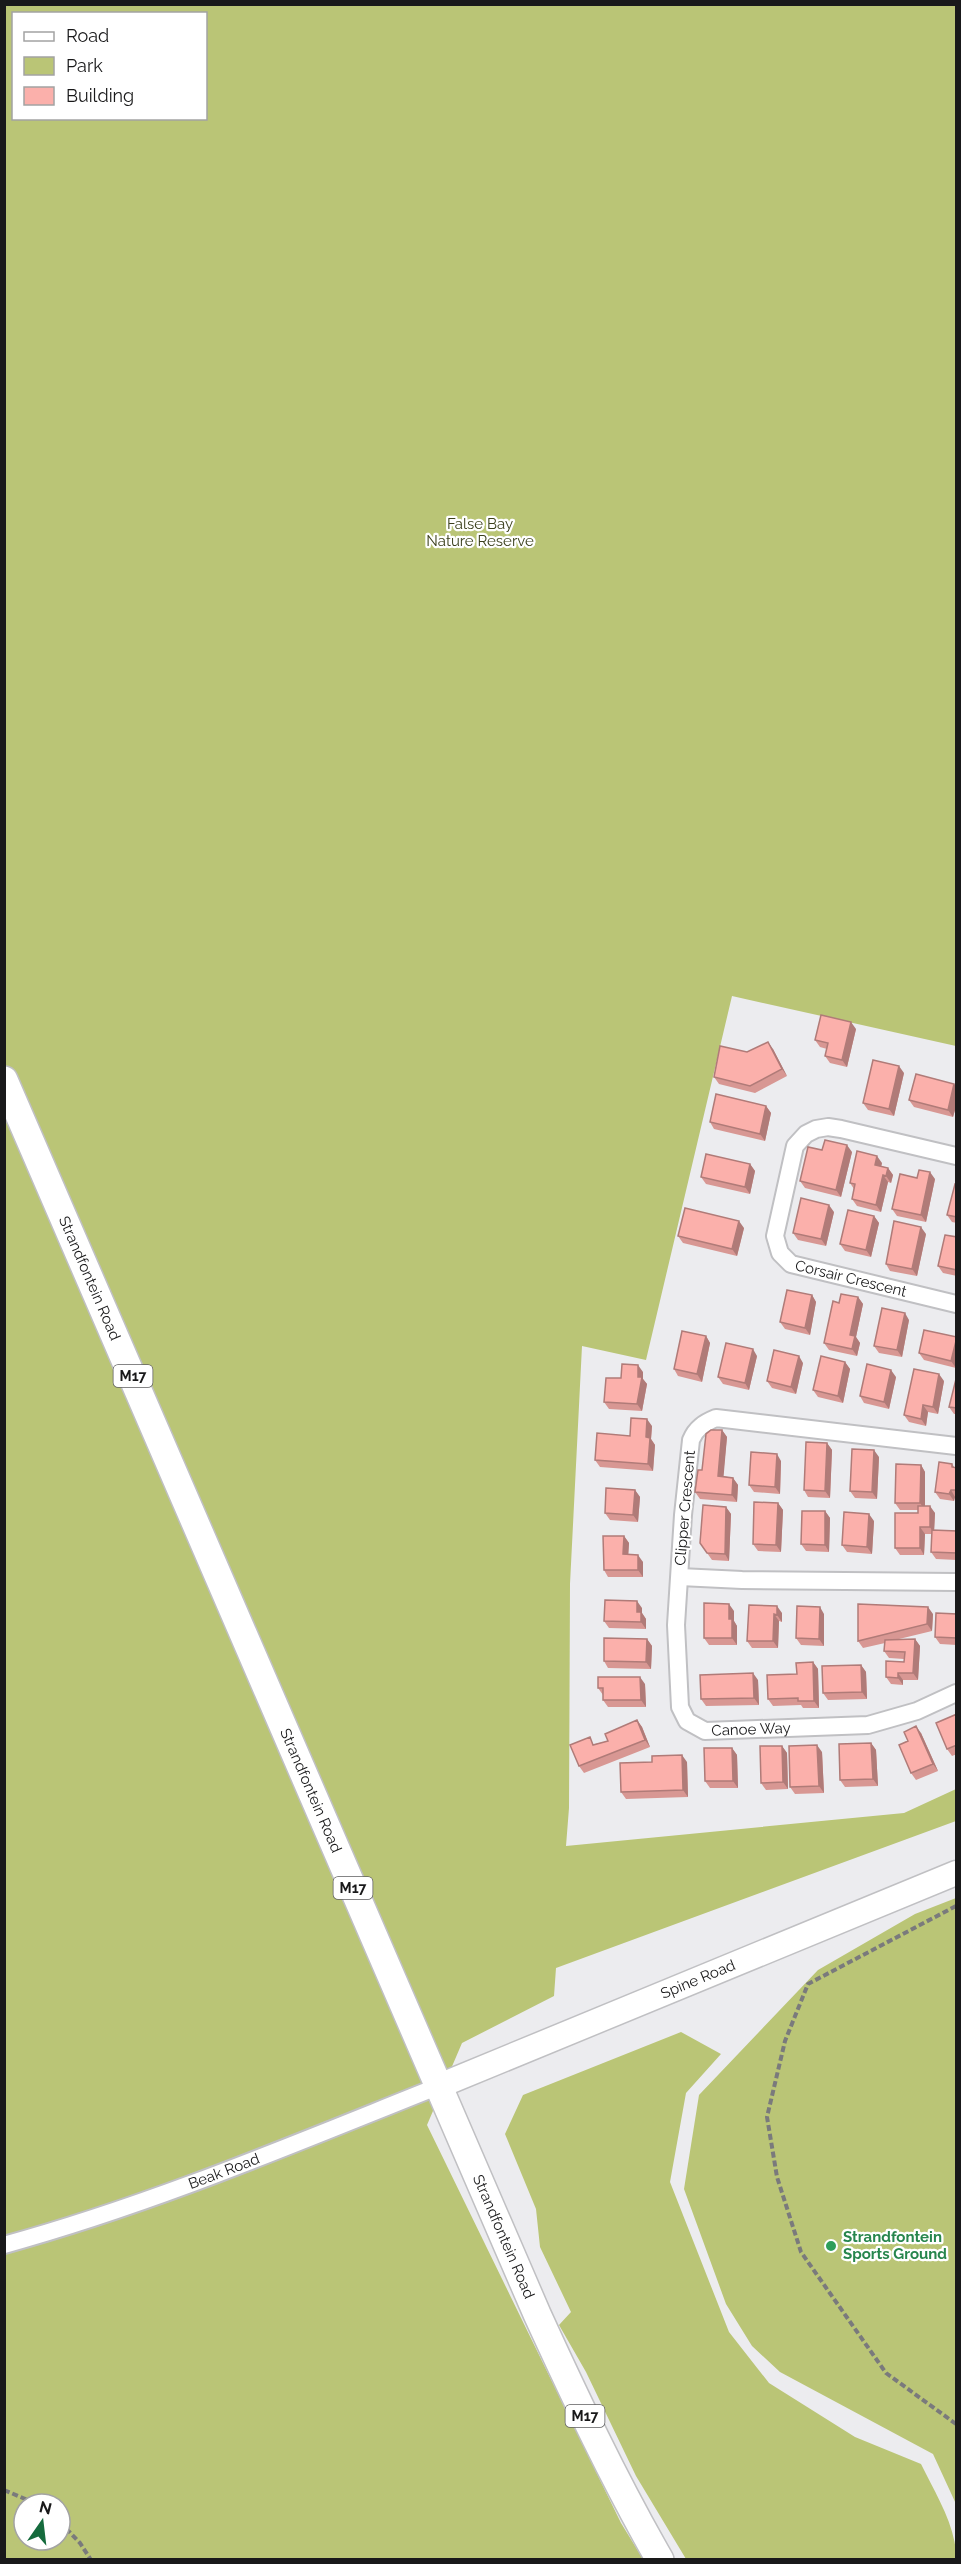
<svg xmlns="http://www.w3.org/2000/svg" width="961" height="2564" font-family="Raleway,sans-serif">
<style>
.green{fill:#bac576;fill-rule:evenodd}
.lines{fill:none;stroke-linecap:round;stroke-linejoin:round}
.street-casing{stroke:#c0c0c3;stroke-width:20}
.secondary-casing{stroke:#c0c0c3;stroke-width:27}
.primary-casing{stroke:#c0c0c3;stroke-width:30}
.path{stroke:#7a7a7c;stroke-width:4;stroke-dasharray:6 3;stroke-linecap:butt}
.street{stroke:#fff;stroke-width:16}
.secondary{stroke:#fff;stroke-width:24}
.primary{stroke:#fff;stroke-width:27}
.wall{fill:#d89793}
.shaded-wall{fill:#b07b78}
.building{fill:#fbb0ab;stroke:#b07b78;stroke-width:1.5}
.leisure-dot{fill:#2e9e5b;stroke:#fff;stroke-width:2}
.labels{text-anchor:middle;stroke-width:4.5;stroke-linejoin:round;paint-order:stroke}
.shield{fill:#fff;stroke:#5e5e5f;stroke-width:1.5}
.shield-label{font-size:14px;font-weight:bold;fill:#19191a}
.park-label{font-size:15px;fill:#3a3f1b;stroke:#fff}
.street-label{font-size:15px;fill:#19191a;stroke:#fff}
.leisure-label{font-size:15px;font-weight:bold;fill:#27864d;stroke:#fff;text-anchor:start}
</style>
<rect width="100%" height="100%" fill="#ececef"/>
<path class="green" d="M5,5H956V1046L732,996L646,1360L582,1346L570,1584L569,1808L566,1846L904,1813L956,1789V1821L556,1968L554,1996L462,2043L427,2125L621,2523L643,2559L5,2560ZM14,14H206V118H14ZM24,2504H60V2540H24Z
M956,1898V2504L933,2454L780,2372L752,2346L726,2304L684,2189L699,2095L818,1970L915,1914Z
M681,2032L721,2054L686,2093L670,2182L729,2332L769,2383L855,2437L921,2464C935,2493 957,2527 956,2559H686L636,2476L586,2372L559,2325L571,2312L540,2247L536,2209L505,2134L523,2095Z"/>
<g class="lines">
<g class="street-casing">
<g id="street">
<path id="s1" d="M956,1156L841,1129L828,1127L816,1129L806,1134L795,1146L775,1236L780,1253L791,1264L956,1304"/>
<path id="s2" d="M956,1446L716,1418C704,1423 696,1428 691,1440L683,1515L676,1625L680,1707L687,1721L705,1731L868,1725L917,1711L956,1693"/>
<path d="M680,1577L742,1580L956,1582"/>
<path id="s3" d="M4,2245C153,2204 296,2143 439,2086"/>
</g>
</g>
<g class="secondary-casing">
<g id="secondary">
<path id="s4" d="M439,2086L956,1873"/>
</g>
</g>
<g class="primary-casing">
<g id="primary">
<path id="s5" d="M4,1080L537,2314C575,2397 614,2480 660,2560"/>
</g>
</g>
<path class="path" d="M956,1906L808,1984L785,2041L767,2117L777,2177L801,2252L886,2373L956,2424
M4,2490L37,2504
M60,2522L80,2543L91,2560"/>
<use href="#street" class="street"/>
<use href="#secondary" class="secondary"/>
<use href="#primary" class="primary"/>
</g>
<path class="wall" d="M856,1029L847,1067L830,1063L825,1056L827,1049L820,1047L815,1040Z
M773,1049L787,1076L755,1093L719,1084L714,1077L747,1052Z
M904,1073L894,1116L868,1110L863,1103Z
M954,1084L957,1087V1103L953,1117L914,1107L909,1100Z
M766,1106L771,1113L765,1141L714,1129L710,1122Z
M822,1150L852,1152L841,1197L805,1188L800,1181Z
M882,1163L881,1166L888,1168L893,1175L891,1183L888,1182L881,1212L857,1206L852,1199L854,1189L850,1183Z
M750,1164L755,1171L750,1194L706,1184L701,1177Z
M935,1179L926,1222L897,1216L892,1209Z
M957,1185V1223L952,1222L947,1215Z
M834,1212L826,1246L798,1240L793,1233Z
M874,1216L879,1223L871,1257L845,1251L840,1244Z
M744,1228L737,1256L683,1243L678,1236Z
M926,1234L917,1276L890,1271L886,1264Z
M957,1237V1276L943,1273L938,1266Z
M812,1295L816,1302L810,1335L785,1329L780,1322Z
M858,1297L863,1304L856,1337L860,1343L857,1356L829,1350L824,1343L839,1303Z
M909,1320L902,1357L879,1353L874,1346Z
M706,1336L710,1343L702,1382L678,1376L674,1369Z
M957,1337L956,1368L924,1360L919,1353Z
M757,1356L749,1390L723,1384L718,1377Z
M845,1362L850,1369L843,1403L818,1397L813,1390Z
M803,1363L796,1394L772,1388L767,1381Z
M643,1372V1379L647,1384L642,1411L609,1409L604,1402L621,1378Z
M896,1377L889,1409L864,1403L860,1396Z
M957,1379V1414H954L949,1407Z
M944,1381L938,1414L928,1412L926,1426L909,1422L904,1415Z
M652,1426L651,1439L655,1445L653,1471L600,1467L595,1460L630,1436Z
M722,1430L727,1437L723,1476L733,1478L738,1485L737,1502L700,1499L695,1492L702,1470Z
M827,1443L832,1450L830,1498L808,1497L804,1490Z
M879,1457L877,1499L855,1498L850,1491Z
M781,1461L780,1494L754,1492L749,1485Z
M952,1464L955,1468H957V1497H955L954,1501L940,1499L935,1492Z
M921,1465L925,1472V1506L935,1513L934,1530L957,1531V1560L936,1559L931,1552L932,1534H925L924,1555H900L895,1548L918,1513V1510H900L895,1503Z
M635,1490L640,1497L638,1522L610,1520L605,1513Z
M778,1503L783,1510L781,1552L758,1551L753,1544Z
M726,1507L731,1514L729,1561L712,1560L700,1543Z
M825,1511L830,1518L829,1552L806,1551L801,1544Z
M874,1521L872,1554L847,1552L842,1545Z
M624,1536L629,1543L628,1554L643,1562V1577H608L604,1570Z
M749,1605L782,1613V1622L779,1621L778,1648H752L747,1641Z
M642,1608V1613L646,1619V1629L609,1628L604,1621Z
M734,1611V1621L737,1626V1645H709L704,1638Z
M824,1614V1646L801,1645L796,1638Z
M933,1614L932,1631L899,1639H915L920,1646L918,1680H903V1685L891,1684L886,1677L904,1662V1659L889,1658L884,1651L885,1643L863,1648L858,1641Z
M957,1614V1645L940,1644L935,1637Z
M647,1639L652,1646L651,1669L608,1668L604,1661Z
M813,1662L818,1669L819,1708H803L801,1705L773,1706L768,1699Z
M861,1665L866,1672L867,1699L828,1700L823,1693Z
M758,1680L759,1705L706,1706L701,1699Z
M645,1684L646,1707H608L603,1700V1695L598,1688Z
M957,1714V1754L952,1756L947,1749Z
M637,1720L642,1727L650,1747L584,1773L579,1766L595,1744L608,1741Z
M921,1733L938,1771L916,1780L911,1773L908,1741Z
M871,1743L876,1750L878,1786L845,1787L840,1780Z
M782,1746L787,1753L788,1789L766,1790L761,1783Z
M732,1748L737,1755L738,1788H710L705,1781Z
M822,1752L824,1793L795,1794L790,1787Z
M687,1762L688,1797L626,1799L621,1792Z"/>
<path class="shaded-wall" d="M851,1022L856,1029L847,1067L842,1060Z
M768,1042L773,1049L787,1076L782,1069Z
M899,1066L904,1073L894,1116L889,1109Z
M954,1084L957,1087V1103L953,1117L948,1110Z
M766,1106L771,1113L765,1141L760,1134Z
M847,1145L852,1152L841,1197L836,1190Z
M877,1156L882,1163L880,1172L875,1165Z
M750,1164L755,1171L750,1194L745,1187Z
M888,1168L893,1175L891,1183L886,1176Z
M930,1172L935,1179L926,1222L921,1215Z
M883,1175L888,1182L881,1212L876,1205Z
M829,1205L834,1212L826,1246L821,1239Z
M874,1216L879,1223L871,1257L866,1250Z
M739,1221L744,1228L737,1256L732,1249Z
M921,1227L926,1234L917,1276L912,1269Z
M812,1295L816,1302L810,1335L805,1328Z
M858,1297L863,1304L856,1337L860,1343L857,1356L852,1349L850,1335Z
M905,1313L909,1320L902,1357L897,1350Z
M706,1336L710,1343L702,1382L697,1374Z
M957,1337V1366L956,1368L951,1361Z
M753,1349L757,1356L749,1390L745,1383Z
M799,1356L803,1363L796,1394L791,1387Z
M845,1362L850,1369L843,1403L838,1396Z
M638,1365L643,1372V1379L647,1384L642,1411L637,1404Z
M891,1370L896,1377L889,1409L884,1402Z
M939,1374L944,1381L938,1414L933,1407Z
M923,1405L928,1412L926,1426L921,1419Z
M647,1419L652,1426L651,1439L655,1445L653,1471L648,1464L646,1437Z
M722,1430L727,1437L723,1483L718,1476Z
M827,1443L832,1450L830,1498L825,1491Z
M874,1450L879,1457L877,1499L872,1492Z
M777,1454L781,1461L780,1494L775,1487Z
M921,1465L925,1472V1510L920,1503Z
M733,1478L738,1485L737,1502L732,1495Z
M635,1490L640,1497L638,1522L633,1515Z
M951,1490L955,1497L954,1501L949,1494Z
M778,1503L783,1510L781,1552L776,1545Z
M930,1506L935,1513L934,1534L930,1527Z
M726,1507L731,1514L729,1561L725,1554Z
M825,1511L830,1518L829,1552L825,1545Z
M869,1514L874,1521L872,1554L867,1547Z
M920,1527L925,1534L924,1555L920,1548Z
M624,1536L629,1543L628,1561L623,1554Z
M638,1555L643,1562V1577L638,1570Z
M637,1601L642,1608V1613L646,1619V1629L641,1622L637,1612Z
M729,1604L734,1611V1621L737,1626V1645L732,1638L729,1619Z
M777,1606L782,1613V1622L777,1615Z
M820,1607L824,1614V1646L819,1639Z
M928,1607L933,1614L932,1631L927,1624Z
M774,1614L779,1621L778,1648L773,1641Z
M647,1639L652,1646L651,1669L646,1662Z
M915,1639L920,1646L918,1680L913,1673Z
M813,1662L818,1669L819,1708L814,1701Z
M861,1665L866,1672L867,1699L862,1692Z
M753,1673L758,1680L759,1705L754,1698Z
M898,1673L903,1680V1685L898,1678Z
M640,1677L645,1684L646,1707L641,1700Z
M637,1720L642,1727L650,1747L645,1740Z
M916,1726L921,1733L938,1771L933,1764Z
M871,1743L876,1750L878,1786L873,1779Z
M817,1745L822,1752L824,1793L819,1786Z
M782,1746L787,1753L788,1789L783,1782Z
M732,1748L737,1755L738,1788L733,1781Z
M682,1755L687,1762L688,1797L683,1790Z"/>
<path class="building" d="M821,1015L851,1022L842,1060L825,1056L828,1043L815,1040Z
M768,1042L782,1069L750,1086L714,1077L720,1046L747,1052Z
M873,1060L899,1066L889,1109L863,1103Z
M916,1074L954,1084L948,1110L909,1100Z
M716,1094L766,1106L760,1134L710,1122Z
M825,1140L847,1145L836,1190L800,1181L808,1147L822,1150Z
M857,1151L877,1156L875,1165L888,1168L886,1176L883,1175L876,1205L852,1199L855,1184L850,1183Z
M706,1154L750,1164L745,1187L701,1177Z
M919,1170L930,1172L921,1215L892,1209L900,1174L917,1178Z
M955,1184L957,1185V1217L947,1215Z
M801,1198L829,1205L821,1239L793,1233Z
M685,1208L739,1221L732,1249L678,1236Z
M848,1210L874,1216L866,1250L840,1244Z
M894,1221L921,1227L912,1269L886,1264Z
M945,1235L957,1237V1270L938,1266Z
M787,1290L812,1295L805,1328L780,1322Z
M841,1294L858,1297L850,1335L855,1336L852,1349L824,1343L833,1301L839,1303Z
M882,1308L905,1313L897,1350L874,1346Z
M924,1330L957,1337L951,1361L919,1353Z
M682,1331L706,1336L697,1374L674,1369Z
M726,1343L753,1349L745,1383L718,1377Z
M774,1350L799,1356L791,1387L767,1381Z
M821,1356L845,1362L838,1396L813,1390Z
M622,1364L638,1365V1377H642L637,1404L604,1402L606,1378H621Z
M867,1364L891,1370L884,1402L860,1396Z
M914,1369L939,1374L933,1407L923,1405L921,1419L904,1415Z
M956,1379H957V1408L949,1407Z
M631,1418L647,1419L646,1437L650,1438L648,1464L595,1460L597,1433L630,1436Z
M711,1430H722L718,1476L733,1478L732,1495L695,1492L698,1470H702L706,1434Z
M806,1442L827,1443L825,1491L804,1490Z
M852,1449L874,1450L872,1492L850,1491Z
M751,1452L777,1454L775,1487L749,1485Z
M939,1462L952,1464V1467L957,1468V1490H951L949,1494L935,1492Z
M896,1464L921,1465L920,1503H895Z
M606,1488L635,1490L633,1515L605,1513Z
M754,1502L778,1503L776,1545L753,1544Z
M703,1505L726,1507L725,1554L707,1553L700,1543Z
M918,1506H930V1527H920V1548H895V1513H918Z
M802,1511H825V1545L801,1544Z
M844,1512L869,1514L867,1547L842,1545Z
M932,1530L957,1531V1553L931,1552Z
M603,1536H624L623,1554L638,1555V1570H604Z
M605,1600L637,1601V1612H641V1622L604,1621Z
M704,1603L729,1604V1619H732V1638H704Z
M858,1604L928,1607L927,1624L858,1641Z
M749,1605L777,1606V1615L774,1614L773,1641H747Z
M797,1606L820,1607L819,1639L796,1638Z
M936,1613L957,1614V1638L935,1637Z
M604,1638L647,1639L646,1662L604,1661Z
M915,1639L913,1673H898V1678L886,1677V1661L904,1662L905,1652L884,1651L885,1640Z
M813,1662L814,1701H798V1698L768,1699L767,1675L797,1674L796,1663Z
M861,1665L862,1692L823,1693L822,1666Z
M753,1673L754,1698L701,1699L700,1675Z
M598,1677H640L641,1700H603V1688H598Z
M957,1714V1745L947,1749L936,1723Z
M637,1720L645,1740L579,1766L570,1745L590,1737L593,1745L608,1741L605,1734Z
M916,1726L933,1764L911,1773L899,1745L908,1741L904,1732Z
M871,1743L873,1779L840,1780L839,1744Z
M817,1745L819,1786L790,1787L789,1746Z
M760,1746H782L783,1782L761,1783Z
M704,1748H732L733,1781H705Z
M682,1755L683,1790L621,1792L620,1763L652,1762V1756Z"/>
<circle class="leisure-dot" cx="831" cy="2246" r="6"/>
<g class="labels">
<g class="shield">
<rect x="113.5" y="1365" width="39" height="22" rx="4.5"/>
<rect x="333.5" y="1877" width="39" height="22" rx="4.5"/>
<rect x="565.5" y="2405" width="39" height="22" rx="4.5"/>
</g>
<g class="shield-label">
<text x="133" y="1381">M17</text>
<text x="353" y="1893">M17</text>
<text x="585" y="2421">M17</text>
</g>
<g class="park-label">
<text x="480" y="529">False Bay<tspan x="480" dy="17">Nature Reserve</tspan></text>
</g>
<g class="street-label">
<text dy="5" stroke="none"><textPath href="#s5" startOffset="216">Strandfontein Road</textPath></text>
<text dy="5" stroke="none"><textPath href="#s1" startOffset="358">Corsair Crescent</textPath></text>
<text transform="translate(685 1508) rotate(-85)" y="5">Clipper Crescent</text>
<text dy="5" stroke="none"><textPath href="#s2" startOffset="626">Canoe Way</textPath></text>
<text dy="5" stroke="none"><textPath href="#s5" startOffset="774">Strandfontein Road</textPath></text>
<text dy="5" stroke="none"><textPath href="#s4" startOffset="280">Spine Road</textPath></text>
<text dy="5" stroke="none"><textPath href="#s3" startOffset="232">Beak Road</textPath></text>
<text dy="5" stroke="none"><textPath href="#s5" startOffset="1260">Strandfontein Road</textPath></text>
</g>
<g class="leisure-label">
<text x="843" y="2242">Strandfontein<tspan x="843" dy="17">Sports Ground</tspan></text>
</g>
</g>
<rect width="961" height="2564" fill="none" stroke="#19191a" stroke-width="12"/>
<rect x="12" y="12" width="195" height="108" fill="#ffffff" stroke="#a3a3a3" stroke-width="1.5"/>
<rect x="24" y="32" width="30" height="9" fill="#ffffff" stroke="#a3a3a3" stroke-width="1.5"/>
<text x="66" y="42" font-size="18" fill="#19191a">Road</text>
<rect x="24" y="57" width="30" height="18" fill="#bac576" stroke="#a3a3a3" stroke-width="1.5"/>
<text x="66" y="72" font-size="18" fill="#19191a">Park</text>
<rect x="24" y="87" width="30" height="18" fill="#fbb0ab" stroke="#a3a3a3" stroke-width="1.5"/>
<text x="66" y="102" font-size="18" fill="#19191a">Building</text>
<g transform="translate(42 2522) rotate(14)"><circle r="28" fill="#ffffff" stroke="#a3a3a3" stroke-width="1.5"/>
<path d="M0-4.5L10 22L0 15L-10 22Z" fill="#156b3d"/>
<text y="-9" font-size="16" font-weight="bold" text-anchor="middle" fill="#19191a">N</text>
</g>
</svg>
